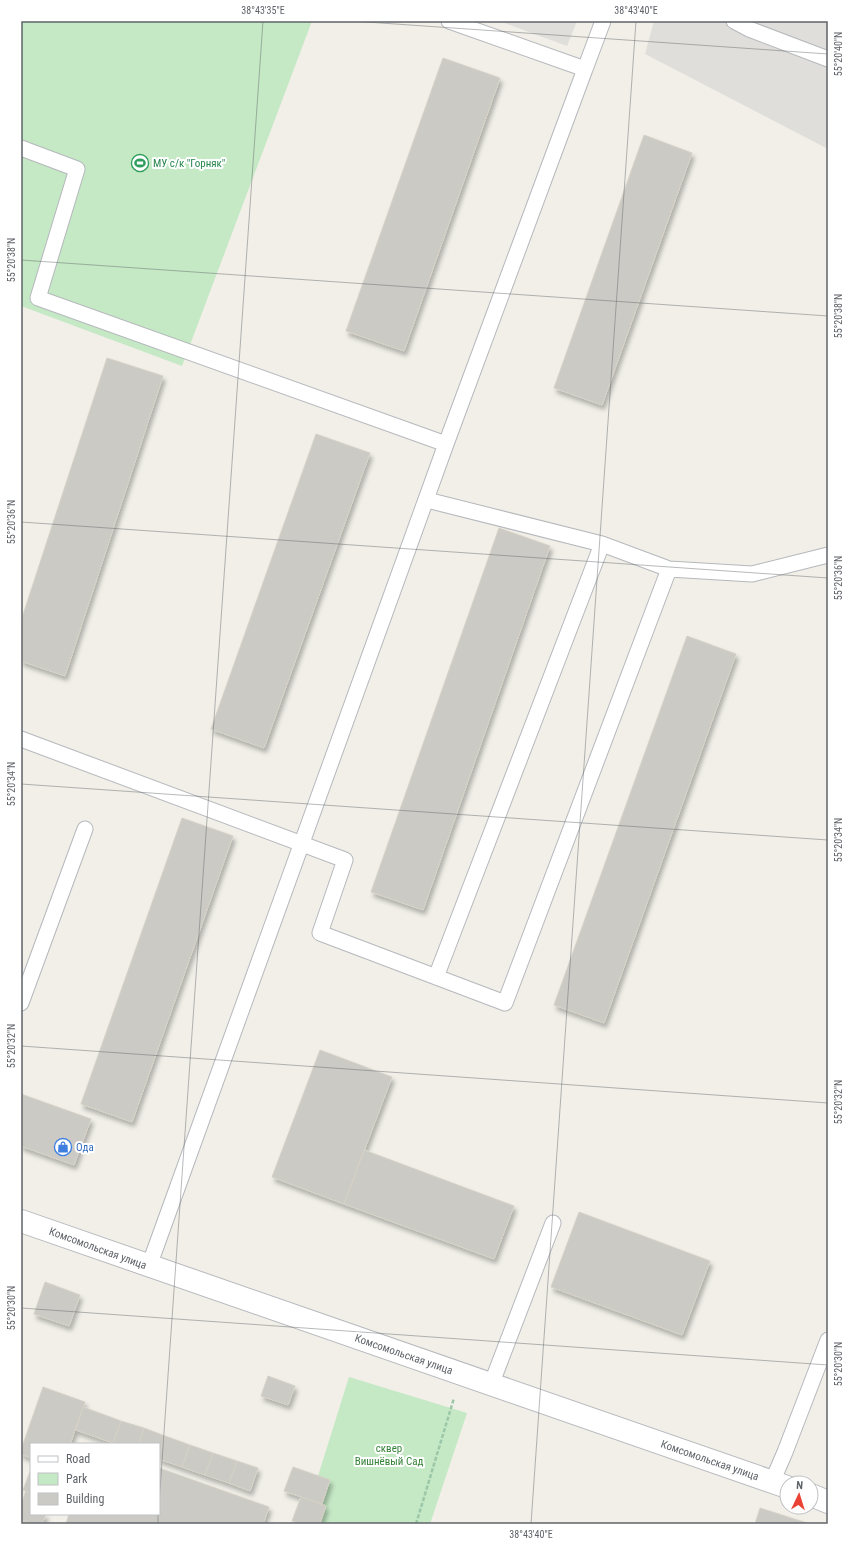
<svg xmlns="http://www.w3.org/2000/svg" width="849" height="1545" font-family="'Roboto Condensed',sans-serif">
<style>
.industrial{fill:#e0deda}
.green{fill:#c5e8c5}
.building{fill:#cccac5;stroke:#d6d1c6;filter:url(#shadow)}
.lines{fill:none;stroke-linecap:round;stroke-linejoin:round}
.lane-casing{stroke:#b5b8bc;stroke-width:17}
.street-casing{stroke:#b5b8bc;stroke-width:24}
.path{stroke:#9cc7a9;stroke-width:2.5;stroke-dasharray:4 2;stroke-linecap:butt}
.lane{stroke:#fff;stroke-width:15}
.street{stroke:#fff;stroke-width:22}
.ticks{fill:none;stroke:#5f6368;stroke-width:1;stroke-opacity:0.45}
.labels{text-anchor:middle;stroke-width:4;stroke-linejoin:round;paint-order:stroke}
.leisure-label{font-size:11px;fill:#27864d;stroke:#fff;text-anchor:start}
.shop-label{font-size:11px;fill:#366cbe;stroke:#fff;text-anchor:start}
.street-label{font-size:11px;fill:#5f6368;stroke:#fff}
.park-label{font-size:11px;fill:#348238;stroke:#fff}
.neatline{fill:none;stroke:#5f6368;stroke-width:1.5}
.ticks-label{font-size:10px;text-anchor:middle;fill:#5f6368}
</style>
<defs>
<filter id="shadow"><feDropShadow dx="2.5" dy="4.5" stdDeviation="2" flood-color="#0004"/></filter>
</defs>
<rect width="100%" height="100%" fill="#f1efe8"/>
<path class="industrial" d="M499,21H577L567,46Z
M654,21H828V149L645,54Z"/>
<path class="green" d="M21,21H312L182,366L21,306Z
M349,1377L467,1413L430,1524H303Z"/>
<path class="building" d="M443,58L500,78L404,351L346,331Z
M644,135L692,153L602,405L554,388Z
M107,358L163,376L65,676L21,661V621Z
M316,434L370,453L264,748L211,729Z
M499,528L550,546L423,910L371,892Z
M687,636L736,654L604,1023L554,1005Z
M182,818L233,836L132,1122L81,1104Z
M320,1050L392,1077L344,1204L272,1177Z
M21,1094L91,1119L74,1165L21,1146Z
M364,1150L514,1206L494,1259L344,1204Z
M579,1212L710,1261L682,1335L551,1287Z
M45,1282L80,1295L69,1326L34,1314Z
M268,1376L295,1386L288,1405L261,1396Z
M43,1387L85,1402L70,1444H31V1458L21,1454V1450Z
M83,1407L121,1421L113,1443L76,1430Z
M121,1421L144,1428L139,1444H117L113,1443Z
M144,1428L165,1436L159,1454V1444H139Z
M165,1436L190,1445L182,1467L159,1459V1454Z
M190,1445L213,1453L205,1475L182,1467Z
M213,1453L237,1461L229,1483L205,1475Z
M237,1461L258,1468L250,1491L229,1483Z
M293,1467L330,1480L322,1504L284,1491Z
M159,1468L269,1507L263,1524H66L69,1514H159Z
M31,1469V1493L23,1490Z
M26,1491L31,1493V1514H46L42,1524H33L21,1520V1505Z
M301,1497L326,1506L320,1524H300L292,1521Z
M760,1508L810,1524H755Z"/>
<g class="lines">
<g class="lane-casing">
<path id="lane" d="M449,21L585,69L603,21
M734,21L749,29L828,59
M21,148L77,169L38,298L446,444
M669,569L752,574L828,555
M21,739L345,860L320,933L505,1003L669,569L602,544L427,500
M436,977L602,544
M21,1003L85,829
M149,1266L446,444L585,69
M491,1385L553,1223
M772,1482L785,1452L828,1340"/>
</g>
<g class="street-casing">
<path id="street" d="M21,1221L787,1487
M811,1495L828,1502"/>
</g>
<path class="path" d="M416,1524L454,1398"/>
<use href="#lane" class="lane"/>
<use href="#street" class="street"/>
</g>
<path class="ticks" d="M352,21L828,54M21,260L828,316M21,522L828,578M21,784L828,840M21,1046L828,1103M21,1308L828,1365M159,1504L263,21M158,1524V1514M531,1524L636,21"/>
<defs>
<g id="stadium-ring" transform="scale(0.9)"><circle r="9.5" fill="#fff" stroke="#2e9e5b" stroke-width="1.5"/><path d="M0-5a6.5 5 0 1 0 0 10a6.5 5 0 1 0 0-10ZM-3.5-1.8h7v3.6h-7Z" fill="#2e9e5b"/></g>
<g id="shop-ring" transform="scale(0.9)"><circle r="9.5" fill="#fff" stroke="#3f7fe0" stroke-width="1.5"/><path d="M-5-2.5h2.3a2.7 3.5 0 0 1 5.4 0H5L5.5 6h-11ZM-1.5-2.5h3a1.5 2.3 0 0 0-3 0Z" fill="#3f7fe0"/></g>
</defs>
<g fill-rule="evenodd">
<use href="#stadium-ring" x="140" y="163"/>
<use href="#shop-ring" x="63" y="1147"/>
</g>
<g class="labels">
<g class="leisure-label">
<text x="153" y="167">МУ с/к "Горняк"</text>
</g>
<g class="shop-label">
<text x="76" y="1151">Ода</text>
</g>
<g class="street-label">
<text transform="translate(98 1248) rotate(20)" y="4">Комсомольская улица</text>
<text transform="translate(404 1354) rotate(19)" y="4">Комсомольская улица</text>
<text transform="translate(710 1460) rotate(19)" y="4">Комсомольская улица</text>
</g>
<g class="park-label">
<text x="389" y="1452">сквер<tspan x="389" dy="13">Вишнёвый Сад</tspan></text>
</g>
</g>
<rect width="849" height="1545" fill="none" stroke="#ffffff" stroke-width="44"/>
<rect x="30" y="1443" width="130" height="72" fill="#ffffff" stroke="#bfc1c3"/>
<rect x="38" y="1456" width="20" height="6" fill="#ffffff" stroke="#bfc1c3"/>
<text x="66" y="1463" font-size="12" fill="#5f6368">Road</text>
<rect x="38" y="1473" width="20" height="12" fill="#c5e8c5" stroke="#bfc1c3"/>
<text x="66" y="1483" font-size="12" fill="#5f6368">Park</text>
<rect x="38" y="1493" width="20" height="12" fill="#cccac5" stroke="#bfc1c3"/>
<text x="66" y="1503" font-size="12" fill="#5f6368">Building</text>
<g transform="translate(799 1495) rotate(4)"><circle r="19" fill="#ffffff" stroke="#bfc1c3"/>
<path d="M0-3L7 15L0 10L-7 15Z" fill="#ea4335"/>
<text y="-6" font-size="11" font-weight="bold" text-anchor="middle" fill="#5f6368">N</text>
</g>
<rect x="22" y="22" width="805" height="1501" class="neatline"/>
<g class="ticks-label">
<text x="263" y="14">38°43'35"E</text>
<text x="636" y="14">38°43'40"E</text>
<text transform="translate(838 54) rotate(-90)" y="4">55°20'40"N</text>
<text transform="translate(11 260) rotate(-90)" y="4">55°20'38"N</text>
<text transform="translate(838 316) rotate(-90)" y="4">55°20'38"N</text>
<text transform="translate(11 522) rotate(-90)" y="4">55°20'36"N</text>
<text transform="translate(838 578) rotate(-90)" y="4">55°20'36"N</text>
<text transform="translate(11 784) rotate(-90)" y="4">55°20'34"N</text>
<text transform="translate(838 840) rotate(-90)" y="4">55°20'34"N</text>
<text transform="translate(11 1046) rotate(-90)" y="4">55°20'32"N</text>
<text transform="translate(838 1102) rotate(-90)" y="4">55°20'32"N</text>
<text transform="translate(11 1308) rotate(-90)" y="4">55°20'30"N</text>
<text transform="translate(838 1364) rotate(-90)" y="4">55°20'30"N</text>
<text x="531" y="1538">38°43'40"E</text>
</g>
</svg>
